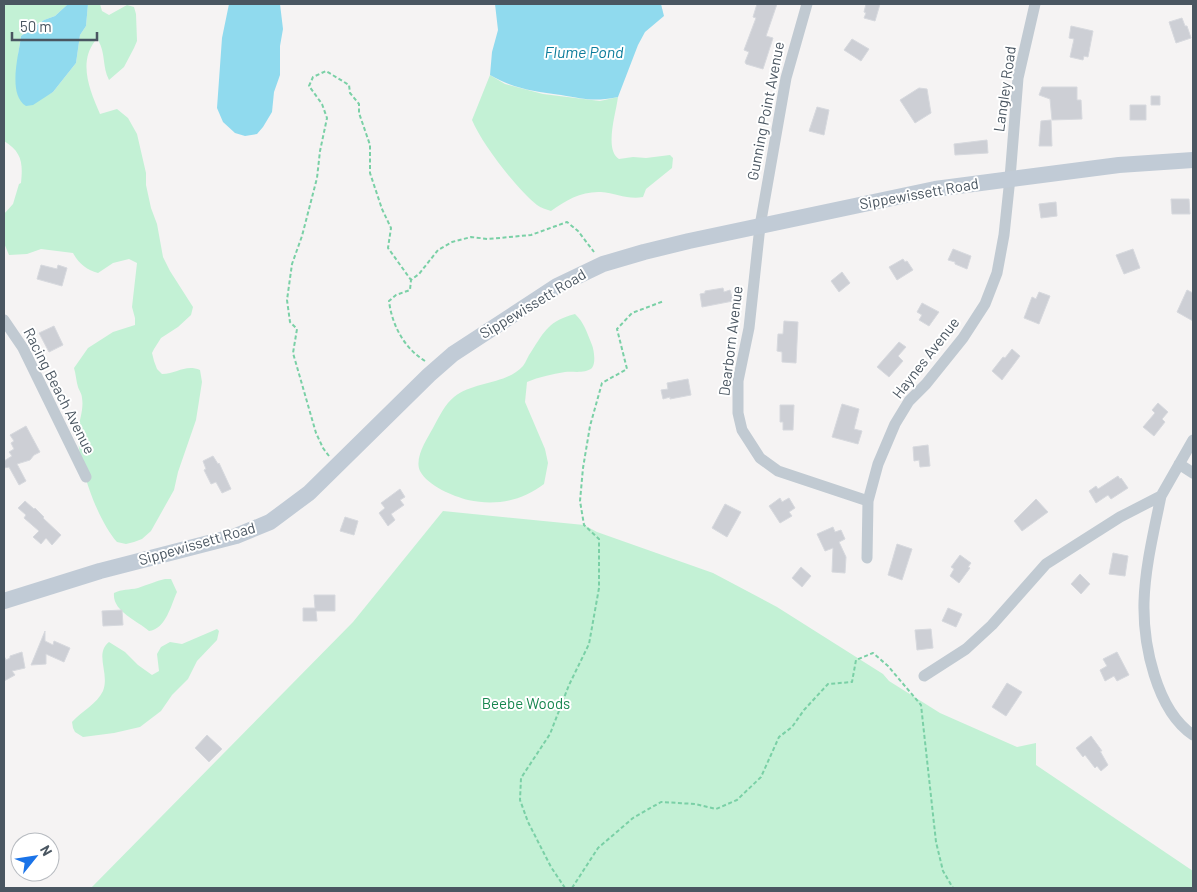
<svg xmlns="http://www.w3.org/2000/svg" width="1197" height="892" font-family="Barlow,sans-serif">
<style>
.green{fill:#c3f1d5}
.water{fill:#90daee}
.building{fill:#cdcfd5;stroke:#d7d9de}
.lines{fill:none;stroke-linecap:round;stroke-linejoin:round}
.path{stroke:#7ad0a6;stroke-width:2;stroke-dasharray:4 2.5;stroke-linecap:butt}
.minor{stroke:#c1cad2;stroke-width:11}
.secondary{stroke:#c1cbd6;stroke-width:16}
.labels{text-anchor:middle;stroke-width:4;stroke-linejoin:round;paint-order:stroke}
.street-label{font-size:15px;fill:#4a5661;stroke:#fff}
.park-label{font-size:15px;fill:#17864f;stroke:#fff}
.water-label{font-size:16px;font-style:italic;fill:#0c7c9b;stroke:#fff}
</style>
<rect width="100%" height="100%" fill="#f5f3f3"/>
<path class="green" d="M4,4H68L55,16L44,20L27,30L21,36L18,55L45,96L53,92L76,63L80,35L86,26L88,4H100L102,11L109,15L127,5L134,7L136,14L137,41L134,48L124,67L109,80C102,67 106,53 98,40L95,41C78,63 90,91 100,114L117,109L128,118L137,134L146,173V185L151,208L157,224L163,257L170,271L193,307L191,315L178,327L161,338L154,349L152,353L154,361L157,369L162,374C177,374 185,364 200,370L202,382L196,420L178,472L174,490L151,531L142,539L134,542L126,544L117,542C97,520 77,462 78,432C79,421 84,409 82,398C82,394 79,390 78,387C76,381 76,374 74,368L88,348L113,332L135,325V318L132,307L137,263L129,259L113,263L98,273C87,270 79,264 73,253L41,249L27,254L9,255L4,243V214L13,204L19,184L21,183C23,163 22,152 4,141Z
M490,75L505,84L543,94L600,101L618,97C616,113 604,150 619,159L633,157L646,158L670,155L673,158L672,168L646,189L643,197C628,200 616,193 601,192C582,191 566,200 551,211C546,209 541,208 537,205C516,188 482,144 472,120Z
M575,314C584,322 587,333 592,345C594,350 596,363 592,368C584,374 574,371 565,372C552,374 539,377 527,382L525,402L545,449L548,463L544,484C522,501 496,506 468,500C453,496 428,486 420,471C414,458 427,439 433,428C439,417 445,404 454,397C474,381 506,385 523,366C526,362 528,356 531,352C545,330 549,321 575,314Z
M443,511L584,525L597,532L713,573L777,607L883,674L889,681L940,713L1017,747L1036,743V765L1193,871V888H91L353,622Z
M165,579H171L177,592C171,605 166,629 149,631C136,620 112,611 114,593C122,589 129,590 138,588C147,585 156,581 165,579Z
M217,629L219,631L217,640L197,661L188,679L172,695L161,711L140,727L114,733L83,737L75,732L73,728L72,722C82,711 97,704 103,691C110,673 94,654 109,642L125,652L138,665L152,675L159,671L157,654L161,647L170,642L182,644Z"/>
<path class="water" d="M68,4H88L86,26L80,35L76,63L53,92L33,105L26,106C7,94 19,54 21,36L44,20L55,16Z
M229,4H280L283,29L280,46V75L274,92L272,112L263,127L257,134L245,136L235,133L223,122L217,108L222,38Z
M495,4H661L664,16L645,32L638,45L618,97C593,102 585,99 561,95C534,91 514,89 490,75L492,52L498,30Z"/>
<path class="building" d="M757,4H777L766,36L773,38L763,69L746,64L745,62L749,52L744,50L756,18L753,17Z
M866,4H880L875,21L864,18L866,13L864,12Z
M1182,18L1185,26H1187L1191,38L1176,43L1169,22Z
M1071,26L1093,31L1088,57L1084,56L1083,60L1070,57L1074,39L1069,38Z
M852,39L869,49L861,61L844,50Z
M1042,87H1077V100H1081L1082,119L1052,120L1050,99L1039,95Z
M919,88L927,89L931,113L915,123L900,100Z
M1151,96H1160V105H1151Z
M1130,105H1146V120H1130Z
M817,107L829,110L824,135L809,131Z
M1051,120L1052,146H1039L1041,121Z
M987,140L988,153L955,155L954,144Z
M1171,199H1189L1190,214H1172Z
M1056,202L1057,216L1041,218L1039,204Z
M953,249L971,256L967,269L955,264V262L948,260Z
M1133,249L1140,268L1124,274L1116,255Z
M903,259L905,262L907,261L913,270L897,280L889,267Z
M41,265L57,269L58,265L67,268L62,286L37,279Z
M842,272L850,283L839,292L831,281Z
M723,288L724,292L730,290L733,301L702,307L700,294L705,293V291Z
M1187,290L1193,293V321L1177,312Z
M1039,292L1050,296L1039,324L1024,318L1032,297L1036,299Z
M922,303L939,312L929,326L919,320L922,315L917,312Z
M784,321L798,322L796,363L782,362V352L777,351L778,334H783Z
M54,326L63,345L49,352L39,333Z
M899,342L906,347L898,356L903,361L889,377L877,367Z
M1012,349L1020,356L1002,380L992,371L1003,357L1005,358Z
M688,379L691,395L670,399V397L663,399L661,390L668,389L667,383Z
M1158,403L1168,412L1162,419L1165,422L1154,436L1143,427L1155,413L1152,410Z
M842,404L859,409L854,429L862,431L858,444L832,437Z
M780,405H794L793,430H783V422H780Z
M26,426L40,452L34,455L30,460L17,464L26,481L19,485L9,467L4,468V461L12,456L9,452L14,449L11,443L14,441L10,435Z
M928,445L930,466L920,467L919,460L914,461L913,447Z
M213,456L218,464L219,463L231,489L222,493L216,482L211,484L204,470L206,469L203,461Z
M1118,476L1120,479L1121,478L1128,488L1111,499L1108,495L1096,503L1089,491L1096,486L1098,489Z
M400,489L405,497L400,500L404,505L391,514L395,520L388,526L379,513L385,508L381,503Z
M780,498L782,502L789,498L795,508L789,512L792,516L780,523L769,506Z
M1036,499L1048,512L1022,531L1014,521Z
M25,501L34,509L35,508L44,517L43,518L61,535L52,545L46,538L41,544L33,537L39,531L24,518L26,515L18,508Z
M725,504L741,512L727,537L712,528Z
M345,517L358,521L354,535L340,531Z
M833,527L835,532L841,530L845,539L839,542L846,557L845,573L832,572L833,548L825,551L817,534Z
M897,544L912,549L902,580L888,575Z
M1113,553L1128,556L1125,576L1109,574Z
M960,555L971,563L968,567L970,568L959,583L950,576L954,569L951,567Z
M801,567L811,576L802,587L792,578Z
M1080,574L1090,584L1081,594L1071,584Z
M314,595H335V611H316L317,621H303V608H315Z
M948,608L962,614L956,627L942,621Z
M122,610L123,625L103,626L102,611Z
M931,629L933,648L917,650L915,630Z
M45,631V641L53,645L54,641L70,648L64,662L46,654V664L31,665Z
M22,652L25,668L12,671L15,675L4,681V656L6,660L10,658V656Z
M1117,652L1129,675L1117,681L1114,676L1105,681L1100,670L1107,666L1103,659Z
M1007,683L1022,692L1006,716L992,707Z
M207,735L222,749L209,762L195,748Z
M1091,736L1102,751H1100L1108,765L1101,771L1097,766L1095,768L1085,755L1083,757L1076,748Z"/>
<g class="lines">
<path class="path" d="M425,361C404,348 392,325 389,301L396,295L410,290L411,280L419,274L438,250L452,242L471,237L488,239L531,235L567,222L578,231L594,252
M329,456L323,448L316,433L293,353L297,329L290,322L287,300L292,264L302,236L317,178L320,151L327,118L322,104L309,86L313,77L326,71L349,85L350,93L359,104V113L370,145V173L382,209L391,228L388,248L411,280
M565,888L551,867L528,822L520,800L521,778L550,734L569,685L589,644L599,588V539L584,525L580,501L583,468L590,426L602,383L627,369L617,329L632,313L664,301
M572,888L598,848L633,818L661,802L695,804L716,809L737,800L761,777L779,737L792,727L804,710L828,684L852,682L856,660L873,653L888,666L921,705L936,842L943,871L953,888"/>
<path class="minor" d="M807,4L786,78L760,226L749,328L738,381V413L742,430L760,458L778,471L868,501
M4,320L23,348L86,477
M1179,464L1193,473
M1161,496C1154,531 1145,567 1144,602C1143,644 1156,710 1193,735
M867,558L868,501L878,464L895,424L909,401L926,384L963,338L985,304L997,273L1004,235L1010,178L1018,78L1035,4
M924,676L966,649L992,625L1046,564L1120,517L1161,496L1193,440"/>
<path class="secondary" d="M4,601L100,571L236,536L270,522L309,493L429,375L453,354L557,286L603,264L644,252L689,241L935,189L1119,165L1193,160"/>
</g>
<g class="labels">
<g class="street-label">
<text transform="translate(1005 89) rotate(-82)" y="5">Langley Road</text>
<text transform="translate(766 111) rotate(-79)" y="5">Gunning Point Avenue</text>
<text transform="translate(919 194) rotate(-10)" y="5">Sippewissett Road</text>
<text transform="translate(533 304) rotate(-31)" y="5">Sippewissett Road</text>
<text transform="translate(731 341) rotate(-83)" y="5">Dearborn Avenue</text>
<text transform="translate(926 358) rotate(-52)" y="5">Haynes Avenue</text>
<text transform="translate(59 391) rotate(63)" y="5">Racing Beach Avenue</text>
<text transform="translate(197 544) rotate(-16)" y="5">Sippewissett Road</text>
</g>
<g class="park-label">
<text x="526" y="709">Beebe Woods</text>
</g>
<g class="water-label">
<text x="584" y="58">Flume Pond</text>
</g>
</g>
<rect width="1197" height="892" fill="none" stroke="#4a5661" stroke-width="10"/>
<g transform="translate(35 857) rotate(60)"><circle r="24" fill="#ffffff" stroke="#b7bbc0"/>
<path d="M0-4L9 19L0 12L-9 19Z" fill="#1a73e8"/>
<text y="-8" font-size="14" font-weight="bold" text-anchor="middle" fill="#4a5661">N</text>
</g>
<path d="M12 32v8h85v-8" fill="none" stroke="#4a5661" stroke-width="2.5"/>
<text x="20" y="32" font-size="15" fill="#4a5661" stroke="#ffffff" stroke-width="4" paint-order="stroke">50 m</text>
</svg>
